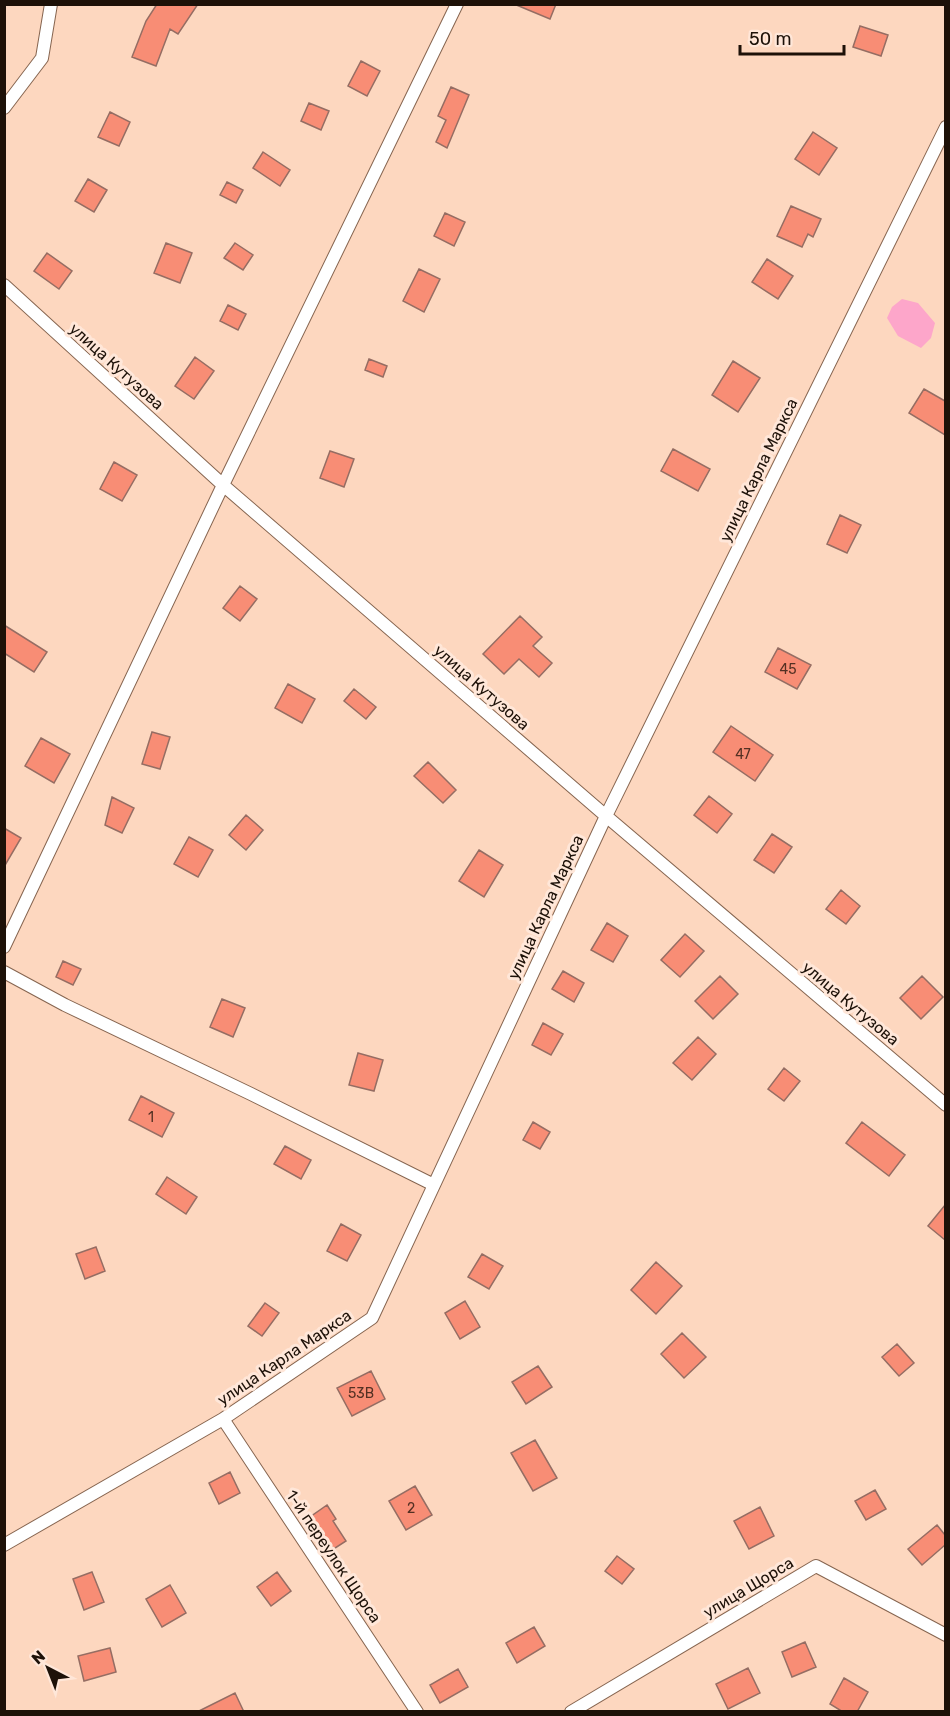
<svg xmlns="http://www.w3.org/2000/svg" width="950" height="1716" font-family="Rubik,sans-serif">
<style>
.green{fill:#fda6ca}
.building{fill:#f88d75;stroke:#956d63;stroke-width:1.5}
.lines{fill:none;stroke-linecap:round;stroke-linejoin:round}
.street-casing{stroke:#866550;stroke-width:14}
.street{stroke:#fff;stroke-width:12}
.labels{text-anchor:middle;stroke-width:6;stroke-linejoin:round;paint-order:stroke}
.number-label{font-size:14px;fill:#543023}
.street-label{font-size:16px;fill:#1d1108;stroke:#ffe7d9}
</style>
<rect width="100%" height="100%" fill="#fdd7bf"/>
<path class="green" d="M902,299L918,303L935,323L931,338L921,348L898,336L887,318L892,307Z"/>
<path class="building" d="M157,4H198L178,34L170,29L156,66L132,57L146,21Z
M514,4H556L550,19Z
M860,26L888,35L881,56L853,47Z
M361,61L380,71L367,96L348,86Z
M451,87L469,95L447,148L436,142L446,120L438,116Z
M309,103L329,111L321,130L301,121Z
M110,112L130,122L119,146L98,137Z
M813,132L837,148L819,175L795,159Z
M263,152L290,170L280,186L253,168Z
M88,179L107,190L94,212L75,201Z
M227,182L243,190L236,203L220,195Z
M791,206L821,219L813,237L808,234L802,247L777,236Z
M445,213L465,222L454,246L434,236Z
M166,243L192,253L180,283L154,273Z
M235,243L253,255L243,270L224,258Z
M47,253L72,271L59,289L34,271Z
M767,259L793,276L778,299L752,282Z
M419,269L440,279L424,312L403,301Z
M228,305L246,314L238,330L220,321Z
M195,357L214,371L194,399L175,386Z
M369,359L387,366L383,377L365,370Z
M733,361L760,378L738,412L712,395Z
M924,389L945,401V435L909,413Z
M673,449L710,469L698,491L661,471Z
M330,451L354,459L344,487L320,478Z
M114,462L137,475L122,501L100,489Z
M840,515L861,525L847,553L827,544Z
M240,586L257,599L240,621L223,608Z
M520,616L542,637L533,646L552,663L539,677L519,659L504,674L483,654Z
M4,625L47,652L34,672L4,653Z
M778,648L811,665L797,689L765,672Z
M288,684L315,699L302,723L275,708Z
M354,689L376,707L366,719L344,701Z
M731,726L773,755L755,781L713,752Z
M152,732L170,737L160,769L142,764Z
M41,738L70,754L54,783L25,766Z
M428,762L456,790L443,803L414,776Z
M709,796L732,814L717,833L694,815Z
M112,797L134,808L122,833L105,825Z
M246,815L263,830L246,850L229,835Z
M4,828L21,838L4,867Z
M772,834L792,847L774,873L754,860Z
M189,837L213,850L198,877L174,864Z
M479,850L503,865L484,897L459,881Z
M841,890L860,906L846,924L826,909Z
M607,923L628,936L613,962L591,950Z
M685,934L704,951L680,977L661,960Z
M63,961L81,969L73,985L56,977Z
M563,971L584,983L574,1002L552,989Z
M720,976L738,994L713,1019L695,1001Z
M922,976L943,997L921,1019L900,998Z
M222,999L245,1008L233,1037L210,1027Z
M543,1023L563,1034L551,1055L532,1045Z
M698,1037L716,1054L692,1080L673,1063Z
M358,1053L383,1060L374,1091L349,1085Z
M784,1068L800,1081L784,1101L768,1089Z
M141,1096L174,1113L162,1137L129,1120Z
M533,1122L550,1132L540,1149L523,1140Z
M862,1122L905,1155L889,1176L846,1143Z
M285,1146L311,1160L301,1179L274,1164Z
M167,1177L197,1197L186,1214L156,1194Z
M945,1205V1240L928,1226Z
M341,1224L361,1235L347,1261L327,1251Z
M96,1247L105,1271L85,1279L76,1254Z
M482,1254L503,1266L489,1289L468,1277Z
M656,1262L682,1286L656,1314L631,1290Z
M465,1301L480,1327L460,1339L445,1313Z
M265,1303L279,1313L262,1336L248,1326Z
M682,1333L706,1357L684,1378L661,1354Z
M897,1344L914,1363L899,1376L882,1357Z
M538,1366L552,1387L526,1404L512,1382Z
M371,1371L385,1399L352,1416L337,1388Z
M535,1440L557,1478L533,1491L511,1453Z
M230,1472L240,1493L219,1504L209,1483Z
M415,1486L432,1515L406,1530L389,1501Z
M875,1490L886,1509L866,1520L855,1501Z
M327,1505L336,1519L333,1521L346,1541L329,1552L319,1538L322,1536L310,1517Z
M760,1507L774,1536L749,1549L734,1521Z
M937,1525L945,1535V1545L922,1565L908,1549Z
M617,1556L634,1569L622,1584L605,1571Z
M92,1572L104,1602L84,1610L73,1579Z
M277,1572L291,1591L271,1606L257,1587Z
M170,1585L186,1613L162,1627L146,1599Z
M534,1627L545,1646L517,1663L506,1643Z
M805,1642L816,1667L792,1677L782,1652Z
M110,1648L116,1672L84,1681L78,1656Z
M748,1668L760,1693L728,1709L716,1684Z
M458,1669L468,1687L440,1703L430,1685Z
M844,1678L868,1692L857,1712H843L830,1704Z
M235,1693L244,1712H197Z"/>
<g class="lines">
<g class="street-casing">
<path id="street" d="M4,108L42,58L51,4
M4,285L223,485L606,816L946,1105
M4,947L223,485L457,4
M4,972L65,1005L251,1094L434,1185
M223,1419L417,1712
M4,1545L223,1419L372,1318L606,816L946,127
M571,1712L816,1566L946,1635"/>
</g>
<use href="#street" class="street"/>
</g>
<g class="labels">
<g class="number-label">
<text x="788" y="674">45</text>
<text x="743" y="759">47</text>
<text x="151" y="1122">1</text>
<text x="361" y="1398">53В</text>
<text x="411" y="1513">2</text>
</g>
<g class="street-label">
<text transform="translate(117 366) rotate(42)" y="6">улица Кутузова</text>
<text transform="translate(758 470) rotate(-64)" y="6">улица Карла Маркса</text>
<text transform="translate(482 687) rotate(41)" y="6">улица Кутузова</text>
<text transform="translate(545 907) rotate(-65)" y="6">улица Карла Маркса</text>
<text transform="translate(851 1003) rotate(40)" y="6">улица Кутузова</text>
<text transform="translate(284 1357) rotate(-34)" y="6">улица Карла Маркса</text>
<text transform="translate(334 1556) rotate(56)" y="6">1-й переулок Щорса</text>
<text transform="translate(748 1587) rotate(-31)" y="6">улица Щорса</text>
</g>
</g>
<rect width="950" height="1716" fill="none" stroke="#1d1108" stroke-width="12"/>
<g transform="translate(48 1668) rotate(318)" stroke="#ffe7d9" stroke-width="4.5" paint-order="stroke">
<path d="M0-4.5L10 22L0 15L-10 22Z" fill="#1d1108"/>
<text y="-9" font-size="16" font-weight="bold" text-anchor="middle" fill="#1d1108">N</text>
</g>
<path d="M740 45v9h104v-9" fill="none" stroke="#1d1108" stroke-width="3"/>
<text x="749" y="45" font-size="18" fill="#1d1108" stroke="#ffe7d9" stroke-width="4.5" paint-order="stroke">50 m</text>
</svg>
